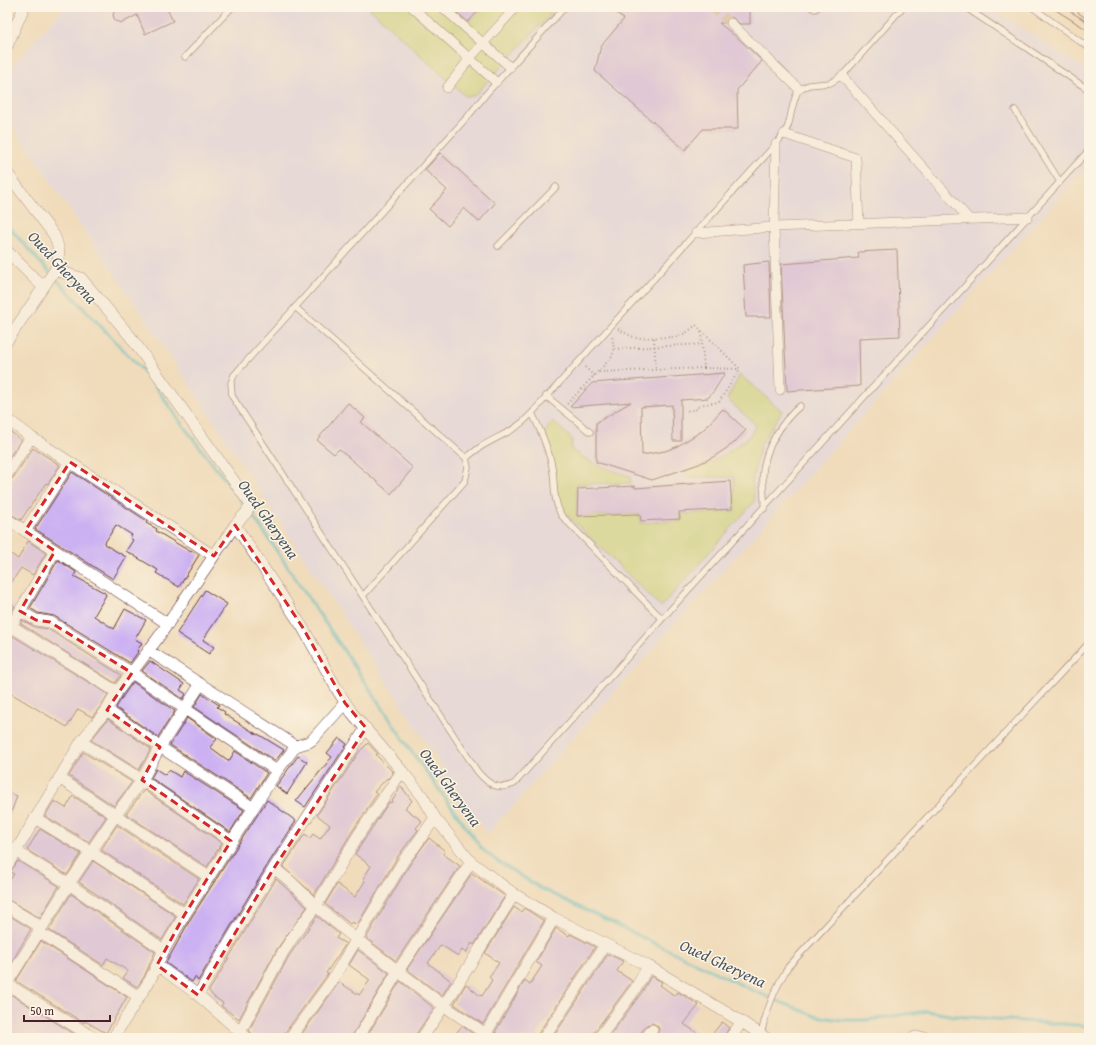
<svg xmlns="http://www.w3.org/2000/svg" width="1096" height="1045" font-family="'Gentium Book Plus',serif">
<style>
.built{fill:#dad6f7}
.green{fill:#c2d579;stroke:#867a52}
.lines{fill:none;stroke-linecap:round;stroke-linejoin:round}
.stream{stroke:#4ab8c4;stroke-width:3.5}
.building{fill:#ccb1f2}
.pedestrian-tunnel{stroke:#cfb69e;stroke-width:9;stroke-dasharray:9 4.5;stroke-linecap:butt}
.service-casing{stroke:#633b41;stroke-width:7}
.pedestrian-casing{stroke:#633b41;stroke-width:10}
.minor-casing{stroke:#633b41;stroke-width:12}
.secondary-casing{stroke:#633b41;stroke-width:18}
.path{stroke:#633b41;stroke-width:2;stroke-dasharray:1 3;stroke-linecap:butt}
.service{stroke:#fff;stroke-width:5.5}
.pedestrian{stroke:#fff;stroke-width:9}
.minor{stroke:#fff;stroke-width:11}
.secondary{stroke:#fee5c5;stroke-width:16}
.tram{stroke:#4a1f2b;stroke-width:1}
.marked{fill:none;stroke:#d62828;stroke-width:3;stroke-dasharray:8 5;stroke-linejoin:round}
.labels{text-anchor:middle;stroke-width:3;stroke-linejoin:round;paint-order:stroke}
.water-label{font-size:16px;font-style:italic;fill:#4a5561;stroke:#fcf5e5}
</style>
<rect width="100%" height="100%" fill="#fcf5e5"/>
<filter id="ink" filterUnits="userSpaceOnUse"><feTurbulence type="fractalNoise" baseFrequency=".025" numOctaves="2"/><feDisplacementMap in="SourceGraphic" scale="8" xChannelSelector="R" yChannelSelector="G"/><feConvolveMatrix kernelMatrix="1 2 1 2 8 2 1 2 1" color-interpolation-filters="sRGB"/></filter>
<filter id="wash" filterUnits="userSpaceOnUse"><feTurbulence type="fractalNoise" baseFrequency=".012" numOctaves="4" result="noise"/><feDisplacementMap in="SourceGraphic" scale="16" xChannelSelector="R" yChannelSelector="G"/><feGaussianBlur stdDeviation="0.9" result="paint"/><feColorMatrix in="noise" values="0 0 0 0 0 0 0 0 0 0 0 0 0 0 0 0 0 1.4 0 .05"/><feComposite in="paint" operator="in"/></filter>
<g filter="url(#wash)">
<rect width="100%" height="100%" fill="#f0dcbb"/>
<path class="built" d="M64,7H990L1089,71V164L675,624L487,834L164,346L7,118V72Z"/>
<path class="green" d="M368,7H450L468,22L482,7H557L476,94L473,96H465Z
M740,375L782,411L761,444L756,463L752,483L755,501L661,607L561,509L554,488L543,434L553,421L572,439L571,450L597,465L630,476L631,483L576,484L577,516L640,514V523L681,521V514L735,511L734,477H688L685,471L711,462L725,454L749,437L756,425L727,399Z"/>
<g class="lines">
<path class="stream" d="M7,225L40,262L149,377L178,419L246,507
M250,511L412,752L482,849L497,861L542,889L756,992L815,1016L842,1020H867L927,1011L955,1016L1089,1026"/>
</g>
<g id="blocks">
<path class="building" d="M116,7H166L173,21L145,34L137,15L122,23L115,21L113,15Z
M451,7H482L468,22Z
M609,7H750V24H740L732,17L727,19L725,23H719L739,39L762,61L737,90L738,129H703L685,150L595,71L601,46L624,19Z
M440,153L495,203L479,222L464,208L448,226L429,209L447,190L425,170Z
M897,250L900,336L859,338L860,386L787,391L781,264L859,258L858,252Z
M769,262L771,317H746L743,265Z
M725,373L714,391L708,398L681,400V441H673L672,405L641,407L642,455L665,451L676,447L702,431L723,409L746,430L734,443L715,456L699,464L652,480L596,462V423L631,402L570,407L592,383Z
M348,403L365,418L361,422L413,468L391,494L339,449L334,454L317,440Z
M7,429L21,440L10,456L7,454Z
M33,448L60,465L48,484L46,483L21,520L7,512V481L13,478Z
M72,472L147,521L146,523L157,529L156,531L191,552L192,551L199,555L179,587L156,573L158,570L126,551L133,540L130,538L132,535L116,525L104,544L126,557L113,579L35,529Z
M730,481L732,509L679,512L680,519L641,521L640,514L577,516L578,489L635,486V488Z
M28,541L46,553L33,575L21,568L7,589V551L18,559Z
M58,560L76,572L74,576L105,593L106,595L94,616L114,629L125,609L146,620L135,639L142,643L137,651L138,652L130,663L54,616L38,613L30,608Z
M205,590L227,604L203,640L214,647L209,654L177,633Z
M7,602L15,606L7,619Z
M22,620L35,627L48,629L121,675L115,683L21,624Z
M13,636L108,694L101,706L92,717L78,709L67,727L7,691V640L11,639Z
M150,661L184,684L180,690L186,694L183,699L142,671Z
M133,682L175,711L158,737L116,708L123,696Z
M202,694L219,705L217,707L225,712L224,714L258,735V734L284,750L275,761L194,707Z
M187,718L217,739L210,747L229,761L235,751L267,773L251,798L170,745Z
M108,719L151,749L139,770L91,740Z
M339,738L347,744L305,807L296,801L332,757L327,753Z
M368,743L378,754L376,755L393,772L388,779L387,778L374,792L377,794L353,830L314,895L283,867L305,834L310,838L313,834L320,839L330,825L317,815L359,752Z
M83,752L132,782L114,806L69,776Z
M298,756L307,762L287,794L276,786Z
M156,769L165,775L169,770L180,777L183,771L244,810L230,832L151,778Z
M401,786L412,801L405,808L422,821L416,828L418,830L398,856L357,925L352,922L350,924L325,904L337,884L355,897L365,881L363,879L371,866L355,854L389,802L391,803Z
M144,790L222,843L207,867L126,814Z
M7,792L17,796L8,821H7Z
M73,796L106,817L89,842L45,816L54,801L66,808Z
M267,800L296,821L268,864L198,981L195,977L192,982L166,963L191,918Z
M117,825L199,879L183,904L101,850Z
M40,829L81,854L67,875L27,850Z
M429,838L445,851L443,854L460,866L396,961L366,938L410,864Z
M18,861L59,886L40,918L7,899V884L14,874L10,872Z
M93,861L176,916L162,940L79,882Z
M472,873L505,896L474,945L472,943L466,953L462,950L458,956L441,945L428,963L451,981L442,996L407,969Z
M276,879L307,907L277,949L239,1019L221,1006L223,1003L214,997L209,991Z
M71,894L155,952L144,977L137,987L123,978L128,971L107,958L103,965L49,930Z
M514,907L521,912L524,908L544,921L483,1024L454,1004L466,984L480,996L481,995L482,996L492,980L489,977L499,963L485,953Z
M7,914L31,929L7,970Z
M317,916L339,934L336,938L346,944L326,973L328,974L325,978L284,1034L283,1038H255L249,1030L289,956Z
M556,928L569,936L570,934L595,947L538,1034L537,1038H502L495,1032L525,980L530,984L542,966L536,962Z
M41,941L127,997L106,1033L85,1021L84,1023L16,981Z
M358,950L389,973L351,1038H299L339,982L359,995L370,980L349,965Z
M608,954L623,961L617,971L632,981L630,984L593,1034L592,1038H556L553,1037Z
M651,976L662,982L660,985L675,996L678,992L699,1005L684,1024L704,1038H655L659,1031V1028L656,1025L652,1023L646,1026L640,1034L639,1038H608L642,992Z
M400,981L434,1008L416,1034L415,1038H366Z
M7,992L76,1035L74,1038H7Z
M722,1022L729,1028L723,1038H709Z
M462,1026L476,1036V1037L452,1038Z"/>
</g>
</g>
<g filter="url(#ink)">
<use href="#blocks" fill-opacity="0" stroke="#633b41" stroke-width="1"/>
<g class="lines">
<path class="pedestrian-tunnel" d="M712,7L731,23"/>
<g class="service-casing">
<path id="service" d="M565,7L486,94L469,115L234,375L231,383L232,396L477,771C488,784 497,791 514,784L662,619L1089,150
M811,7L815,9L818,7
M965,7L1089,90
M1032,7L1089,48
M185,57L232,7
M1015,110L1060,182
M498,246L556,187
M295,307L466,458
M546,396L590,432
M764,509C765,496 762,484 763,472C765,448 782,421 800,406
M363,596L465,481L468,467L466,458C471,454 476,450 482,446C502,434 516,431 532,413
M662,619L561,515C553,498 555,489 553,472C550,452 541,431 532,413L776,144C781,138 785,133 788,126C792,113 792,101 799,89L809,85L830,83L842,76L903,7
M761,1035C766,1010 775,988 788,967L1089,643"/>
</g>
<g class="pedestrian-casing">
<path id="pedestrian" d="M412,7L496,82
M442,7L510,67
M731,23L799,89
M842,76L969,219
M447,88L470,58L516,7
M784,134L856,158L859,224
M776,144L774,227L780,390
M696,233L774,227L1028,217"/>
</g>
<g class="minor-casing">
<path id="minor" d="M7,46L24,7
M7,173L54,235C60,249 60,255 55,270L7,341
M7,251L43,287
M55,270L81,278L130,336L251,505L246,513L235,525L303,628L338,691L352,713L402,771L423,797L435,818L471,862L514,894L554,918L648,966L742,1022L766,1038
M7,419L31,437L214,556
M7,474L31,437
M7,519L168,624
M25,531L70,462
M20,611L36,620L50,622L132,673L277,771
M11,626L117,692
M7,633L55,551
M148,650L296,746
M107,710L160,747L252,807
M81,742L142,780L231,841
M59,778L209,877
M35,818L91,852L185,914
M7,846L69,884L164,950
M7,866L81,742L95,724L107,710L117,692L158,638L235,525
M274,868L290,881L316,906L359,834L402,771
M7,906L41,927
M38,931L139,997
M157,965L164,950L185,914L277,771L296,746L309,742L312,740L345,703
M7,983L69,884L115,816L142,780L160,747L200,685
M7,984L94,1038
M198,995L274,868L366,728
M240,1032L283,952L299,928L316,906L357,940L444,1006L492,1038
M113,1038L150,980L157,965L198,995L247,1038
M290,1038L331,982L404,860L413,849L435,818
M358,1038L398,971L471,862
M422,1038L444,1006L514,894
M483,1038L554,918
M544,1038L605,945
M599,1038L636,988L648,966
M646,1038L652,1030
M730,1038L742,1022
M913,1038L916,1037L929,1038"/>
</g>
<g class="secondary-casing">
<path id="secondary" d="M1085,7L1089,10"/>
</g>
<path class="path" d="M618,329L635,338L676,337L686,333L696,325L740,369L719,402L698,405V409L686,411
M654,338L656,370
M614,349L702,344
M585,367L594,376
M704,368L739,369
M599,372L704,368L701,332
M567,404L612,357L614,349L612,336"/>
<use href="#service" class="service"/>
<use href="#pedestrian" class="pedestrian"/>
<use href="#minor" class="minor"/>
<use href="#secondary" class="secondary"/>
<path class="tram" d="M1051,7L1089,31
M1063,7L1089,23"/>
</g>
</g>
<path d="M0 0H1096V1045H0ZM70,462L214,556L235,525L303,628L345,703L366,728L274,868L198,995L157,965L185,914L231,841L142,780L160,747L107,710L132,673L50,622L36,620L20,611L55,551L25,531Z" fill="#f0dcbb" fill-opacity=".55" fill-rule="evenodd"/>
<path class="marked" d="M70,462L214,556L235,525L303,628L345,703L366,728L274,868L198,995L157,965L185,914L231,841L142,780L160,747L107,710L132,673L50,622L36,620L20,611L55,551L25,531Z"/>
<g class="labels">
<g class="water-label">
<text transform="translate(63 267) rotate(47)" y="6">Oued Gheryena</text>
<text transform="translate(269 519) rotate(55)" y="6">Oued Gheryena</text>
<text transform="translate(451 787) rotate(54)" y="6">Oued Gheryena</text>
<text transform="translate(723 963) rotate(25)" y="6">Oued Gheryena</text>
</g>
</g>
<rect width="1096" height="1045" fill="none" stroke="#fcf5e5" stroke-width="24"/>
<path d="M24 1015v6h86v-6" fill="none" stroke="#4a1f2b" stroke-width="2"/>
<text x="30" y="1015" font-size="12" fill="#4a1f2b" stroke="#fcf5e5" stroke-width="3" paint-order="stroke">50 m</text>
</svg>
